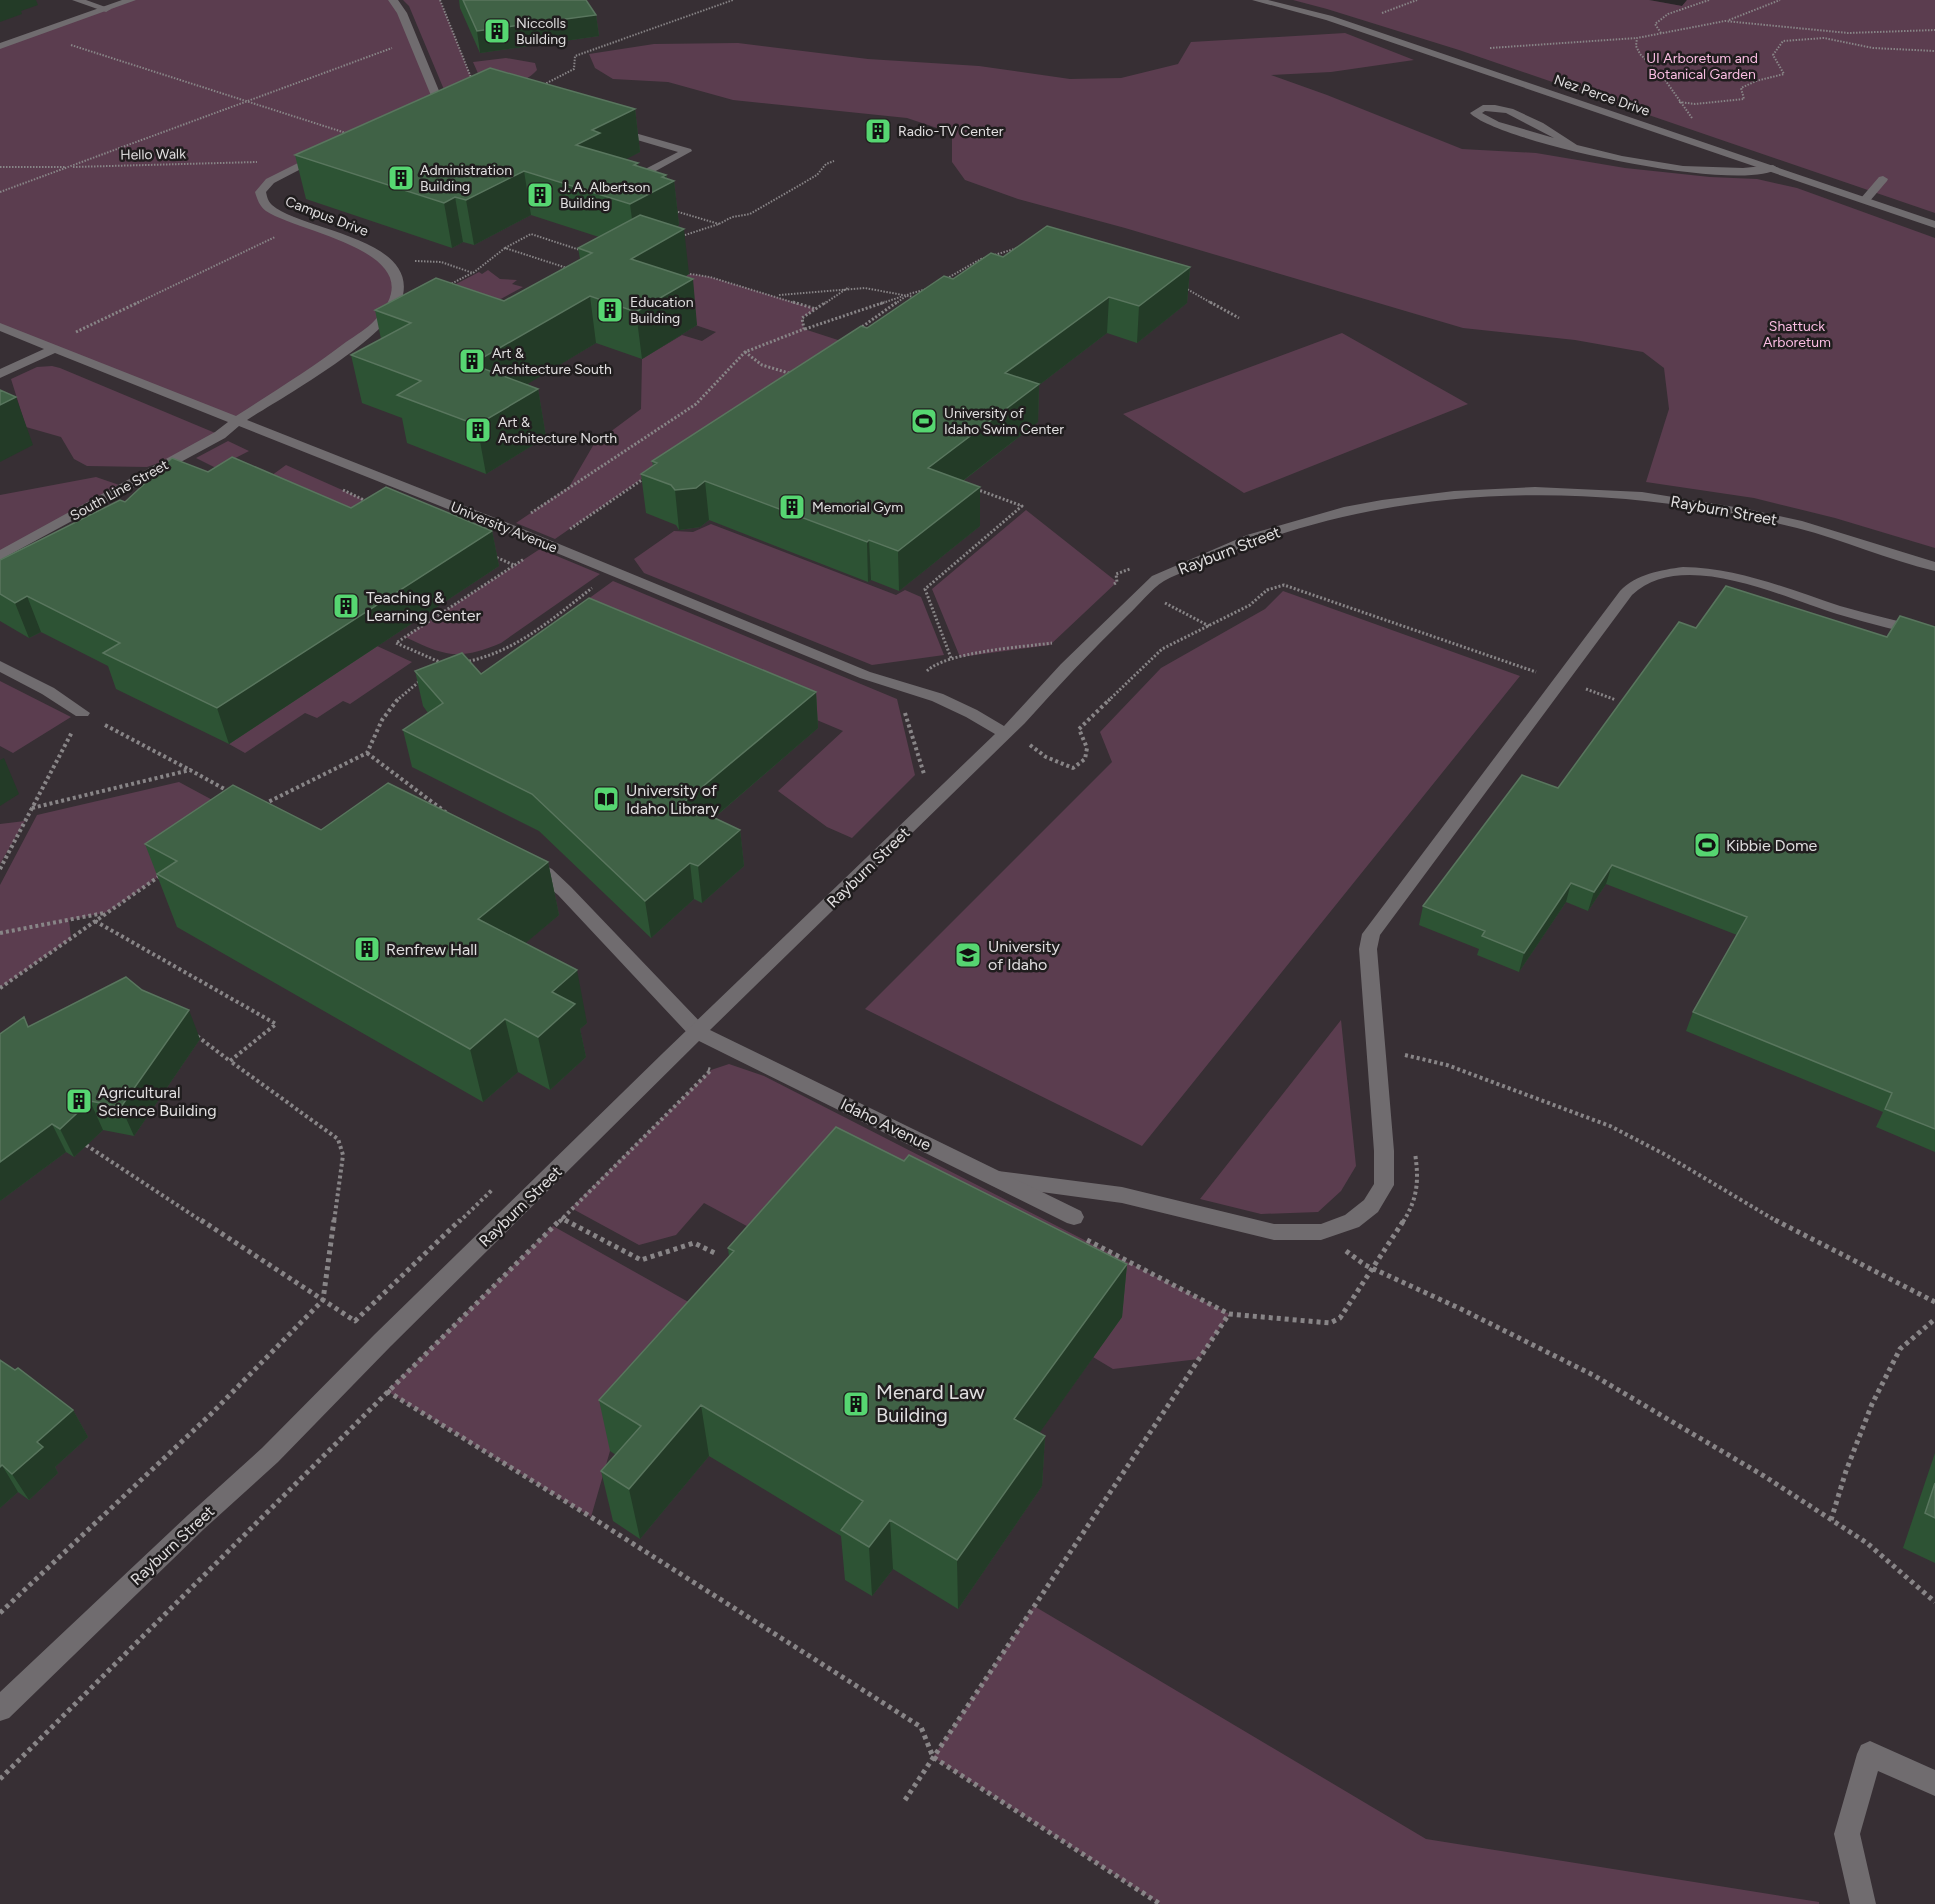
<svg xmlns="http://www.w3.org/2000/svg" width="1935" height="1904" font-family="Figtree,sans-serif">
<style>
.built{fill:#372f34}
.green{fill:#5b3d4f}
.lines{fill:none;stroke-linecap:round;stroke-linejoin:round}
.path-far3{stroke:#888587;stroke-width:2;stroke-dasharray:1.5 1.5;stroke-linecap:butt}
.path-far2{stroke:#888587;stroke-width:3;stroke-dasharray:2 2;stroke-linecap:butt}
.path-far1{stroke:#888587;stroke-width:4;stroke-dasharray:3 3;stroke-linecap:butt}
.path{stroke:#888587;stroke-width:5;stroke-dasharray:4 4;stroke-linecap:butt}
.lane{fill:#706c6f;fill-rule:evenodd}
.street{fill:#706c6f;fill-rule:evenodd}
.wall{fill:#2d5334}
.shaded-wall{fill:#233b27}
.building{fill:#406246;stroke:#59765e;stroke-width:1.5}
.labels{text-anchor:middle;stroke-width:5;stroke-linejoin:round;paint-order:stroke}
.far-poi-label{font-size:14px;fill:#e0dedf;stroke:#201d1e;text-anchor:start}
.far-park-label{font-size:14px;fill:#fabde2;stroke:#201d1e}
.far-street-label{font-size:14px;fill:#e0dedf;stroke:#201d1e}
.street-label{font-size:16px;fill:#e0dedf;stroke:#201d1e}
.poi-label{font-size:16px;fill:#e0dedf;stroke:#201d1e;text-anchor:start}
.near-poi-label{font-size:20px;fill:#e0dedf;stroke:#201d1e;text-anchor:start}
</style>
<rect width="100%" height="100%" fill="#292628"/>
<path class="built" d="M0,0H1649L1682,6L1687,0H1935V1904H0Z"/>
<path class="green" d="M131,0H393L437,98L292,169L260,192L266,206L368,247L397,282L382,320L236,422L0,327V46Z
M403,0H440L477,92H445L409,6Z
M1293,0H1649L1682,6L1687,0H1935V213L1459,50L1327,9Z
M1345,33L1414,60L1331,72L1271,75L1327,95L1462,149L1536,153L1625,168L1710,177L1757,179L1797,188L1935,238V548L1835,518L1754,498L1646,482L1669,409L1664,368L1643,352L1575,340L1463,328L1125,228L1018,199L965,180L952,162V133L907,118L733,100L668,82L613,79L595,68L589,54L654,44L738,43L868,59L979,66L1070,79L1121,78L1178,64L1191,42Z
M506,58L535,63L537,70C524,85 503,85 484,87L473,62Z
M488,270L500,279L517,280L512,284L523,287L486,307L435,295L479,272L482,274Z
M689,274L710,277L816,309L802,318L804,329L841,341L555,539L516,523L569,487L594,444L641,409L642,359L682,335L702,341L716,332L663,314L632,307Z
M1342,333L1468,404L1244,493L1123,414Z
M52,366L60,368L220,435L188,453L147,467L87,466L74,459L61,437L26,427L11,379L37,367Z
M228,441L249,451L216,468L196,458Z
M286,465L367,501L332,521L257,486Z
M96,477L125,487L0,556V495Z
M1026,510L1117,582L1050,645L960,657L932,589Z
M711,524L896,595L905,590L921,597L944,655L872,665L644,573L634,559L674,531L693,532Z
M540,549L600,574L501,643C458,661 445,656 405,637Z
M613,581L897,699L915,775L852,838L827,827L778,791L843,731L566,615Z
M1283,591L1520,676L1142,1146L865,1009L1112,762L1100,732L1161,668L1265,609Z
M377,646L412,662L350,704L343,701L317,718L305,713L245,753L229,744Z
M0,681L71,717L13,753L0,746Z
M179,782L244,817L108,912L69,920L71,938L0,988V885L37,815Z
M25,821L0,864V824Z
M1341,1020L1356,1166L1341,1191L1318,1212L1261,1214L1200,1199Z
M729,1064L764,1076L1229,1314L1199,1359L1113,1369L1093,1357L782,1245L704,1203L676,1235L639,1245L571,1208L711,1070Z
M553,1226L724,1322L610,1451L591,1517L387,1391Z
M1034,1606L1426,1839L1819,1902V1904H1160L933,1757Z"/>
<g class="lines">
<path class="path-far3" d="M440,0L472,80
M1382,13L1417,0
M1729,20L1780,0
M1661,33L1655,24L1668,14L1709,0
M71,45L349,134
M1490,48L1637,38
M541,86L574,69L575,56L733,0
M1679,102L1695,104L1744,99L1741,88L1756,81L1784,74L1773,55L1783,41L1824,38L1873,48L1935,51
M1692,118L1663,77L1640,54L1636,46L1637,38L1725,21L1848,33L1935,30
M0,167H65
M73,167L257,162
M0,192L392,48
M675,211L719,224
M682,236L719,224L732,217L750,214L817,175L826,164L834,161
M505,248L531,234L580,250
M415,261L441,262L473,273L505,248L567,268
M684,273L710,277L798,304
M944,280L981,259L1021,247
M449,285L472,273
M1185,288L1213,304
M779,295L865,288L919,298
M135,304L275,237
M824,304L849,287
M880,304L903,296
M895,304L909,294L927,289"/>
<path class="path-far2" d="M793,302L816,309
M1210,302L1239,318
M805,329L885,302
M859,329L897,302
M76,332L139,302
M745,352L762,365L792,374
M343,490L366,501
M531,513L696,404L745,352L804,329L802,318L826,302
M570,529L646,477
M493,556L514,565
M1114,584L1117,582L1116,574L1130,569
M1165,603L1209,626
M951,658L925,589L1022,506L976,489
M465,662C516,652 552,619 592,588
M442,663L396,643L524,559
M927,671C946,652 1022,647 1052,643
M1586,689L1616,700
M396,701L421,680
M1108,701L1162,649L1250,605L1267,590L1284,585L1536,672"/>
<path class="path-far1" d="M905,713L924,774
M105,725L190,770
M1030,745L1046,757L1073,768L1085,759L1087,748L1079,729L1110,699
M367,753L448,814
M264,804L367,753L382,720L398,699
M32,808L190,770L228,791
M0,869L72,732
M95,921L276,1024L230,1061L338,1139L343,1155L334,1222
M0,933L104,913
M0,988L161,875
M197,1036L230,1061
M1405,1055L1447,1065L1610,1126L1664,1154L1778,1222
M86,1145L203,1222
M561,1218L568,1222
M459,1222L493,1189
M559,1222L711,1070L708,1069
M1403,1222C1418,1198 1419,1180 1415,1153"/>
<path class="path" d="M201,1220L323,1300L334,1220
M565,1220L641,1260L694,1243L717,1254
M1775,1220L1935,1302
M1087,1240L1229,1314L1330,1323L1340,1318L1404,1220
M1346,1251L1365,1265L1461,1309L1593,1375L1764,1476L1867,1543L1935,1602
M387,1391L591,1517L921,1727L933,1757L1160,1904
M1831,1520L1846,1471L1872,1404L1900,1349L1935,1319
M0,1613L211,1414L323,1300L355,1321L460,1220
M0,1779L560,1220
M905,1800L1229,1314"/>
<path class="lane" d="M72,0H86L111,9L106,12Z
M1483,105H1495L1513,109L1543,123L1577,145L1622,156L1683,166L1743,168L1773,165L1778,168C1746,195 1499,143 1470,113ZM1485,111L1506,113L1554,138L1499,122L1482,113Z
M614,127L691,149L692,151L634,183H626V179L678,152L610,132V128Z
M1883,176L1888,179L1887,181L1869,202H1861V198L1879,177Z
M1683,567C1739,568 1788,589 1840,606C1872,615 1903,622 1935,630V640C1902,631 1870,624 1837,614C1784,598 1682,547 1632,595L1380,935L1377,949L1394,1151V1185L1378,1212L1359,1227L1321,1240H1274L1122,1203L991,1185L988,1179L991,1173L998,1171L1122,1187L1274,1224H1321L1345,1215L1364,1200L1374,1184V1151L1359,949L1362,934L1620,591C1636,574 1661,570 1683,567Z
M531,858L552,869L571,887L705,1027L707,1032L705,1037L698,1039L691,1037L558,895L525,868L522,864L525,860Z
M1870,1741L1935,1770V1796L1878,1771L1860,1834L1876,1904H1850L1834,1834L1857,1754L1861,1745Z"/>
<path class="street" d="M122,0H136L0,49V43Z
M388,0H398L407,13L442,98L434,111L430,113L421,111L432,98L397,13Z
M1252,0H1268L1332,16L1935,221V228L1326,20Z
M318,153L323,156L322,158L274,183L266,192C267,197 268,201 272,205C300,230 415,237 403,295C394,335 283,397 247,420L513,525L870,672L943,694L977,710L1004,726L1061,664L1152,576L1247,535L1344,507L1382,500L1454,491L1535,487L1642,492L1747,509L1802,521L1935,562V571C1888,560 1844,540 1797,528C1606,480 1397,480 1215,559C1198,567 1180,572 1164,581C1151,589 1139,605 1128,615C1092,650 1058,686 1025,723L710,1030L1081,1211L1084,1217L1081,1223L1074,1225L1067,1223L699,1041L390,1347L278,1462L204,1529L9,1718L0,1721V1692L188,1515L262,1448L374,1335L663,1053L995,734L966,717L932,701L860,678L503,531L239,426L225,438L0,560V550L215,432L228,422L55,353L0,378V369L44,349L0,331V323L236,416C273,392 311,369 346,342C356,335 367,329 375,320C439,252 301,234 266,211C260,207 257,199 255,192L266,179Z
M0,661L54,688L90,713L88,716H76L42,694L0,672Z"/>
</g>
<path class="wall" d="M459,0H586L596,15L599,36L480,53L460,8Z
M635,109L640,152L625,159L638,166L666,175L667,179L674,181L679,225L676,226L689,274L685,276L697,325L642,359L596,343L527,384L538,389L546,437L486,474L407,443L402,418L362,403L351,355L381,339L375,310L504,301L580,259L578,248L599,237L531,215L474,245L463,242L452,248L306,199L295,155Z
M1003,257L1190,267L1187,303L1137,343L1107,333L1039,385L1038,422L963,481L980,487V526L899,591L871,580L868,582L709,520L700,527L679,530L676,525L646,513L641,474L653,466L652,461L867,328L953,279Z
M208,472L351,508L492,531L499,566L229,744L116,689L108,666L41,632L29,638L0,621V560L125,502Z
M1935,627V1152L1876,1127L1883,1112L1686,1031L1693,1012L1737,935L1606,884L1588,911L1566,902L1519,972L1477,955L1479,949L1419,925L1423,906L1558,788L1696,628L1887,637Z
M415,671L816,692L818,728L714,818L740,830L744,866L702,903L694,899L651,938L539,831L412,767L403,730L428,713L423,706Z
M321,830L548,862L559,915L525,943L587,1023L580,1029L586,1057L550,1090L518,1072L483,1102L177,927L145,844Z
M24,1017L28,1026L200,1039L134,1136L103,1130L74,1157L66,1152L0,1201Z
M904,1161L1127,1264L1122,1317L1039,1433L1045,1436L1042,1486L958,1609L893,1569L872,1596L845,1580L841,1536L709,1456L640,1539L613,1521L601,1471L616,1455L610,1451L599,1400L729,1257L728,1248Z
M0,1360L73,1410L88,1437L55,1467L58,1473L29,1500L18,1492L0,1508Z
M1935,1453V1563L1903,1548Z"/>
<path class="shaded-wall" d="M0,0H36L38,5L21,11L22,14L0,22Z
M596,15L599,36L480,53L477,31Z
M635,109L640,152L605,170L576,145L592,130Z
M638,163L642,198L662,177L666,175L667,185L674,181L679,225L636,249L630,204L634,165Z
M524,171L531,215L474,245L466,200Z
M455,197L463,242L452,248L444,203Z
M684,229L689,274L636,305L631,259Z
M1190,267L1187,303L1137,343L1139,306Z
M693,279L697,325L642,359L636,312Z
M590,296L596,343L491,406L475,362Z
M1109,297L1107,333L1039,385L1038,422L929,507L928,468L1005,373Z
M538,389L546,437L486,474L477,425Z
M16,397L33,445L0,462V405Z
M705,481L709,520L700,527L679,530L675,490Z
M980,487V526L899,591L898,551Z
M492,531L499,566L229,744L217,708Z
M869,540L871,580L868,582L867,542Z
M27,596L41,632L29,638L15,603Z
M816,692L818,728L688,840L683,803Z
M4,758L19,794L0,806V760Z
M740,830L744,866L702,903L698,866Z
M548,862L559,915L491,972L478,919Z
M690,863L694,899L651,938L645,901Z
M1612,865L1606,884L1588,911L1594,892Z
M1571,883L1566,902L1519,972L1524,953Z
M577,970L587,1023L580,1029L586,1057L550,1090L538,1037L552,992Z
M189,1010L200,1039L134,1136L121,1107Z
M505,1019L518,1072L483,1102L470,1049Z
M90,1101L103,1130L74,1157L60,1129Z
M52,1124L66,1152L0,1201V1162Z
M1127,1264L1122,1317L1013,1470L1014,1419Z
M701,1405L709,1456L640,1539L629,1489Z
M73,1410L88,1437L55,1467L58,1473L29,1500L12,1474L37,1442Z
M1045,1436L1042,1486L958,1609L957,1560Z
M2,1465L18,1492L0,1508V1467Z
M890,1520L893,1569L872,1596L869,1547Z"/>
<path class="building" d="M463,0H586L596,15L477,31Z
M490,68L635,109L592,130L600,133L576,145L638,163L634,165L666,175L662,177L674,181L630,204L524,171L466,200L455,197L444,203L295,155Z
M640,215L684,229L631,259L693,279L636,312L590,296L475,362L483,365L479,367L538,389L477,425L397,395L421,381L351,355L411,323L375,310L436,278L504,301L592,253L578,248Z
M1047,226L1190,267L1139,306L1109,297L1005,373L1039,384L928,468L980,487L898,551L869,540L867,542L705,481L696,488L675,490L671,485L641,474L657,463L652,461L861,326L867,328L944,276L953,279L991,253L1003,257Z
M0,390L16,397L0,405Z
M232,457L351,508L386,487L492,531L217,708L103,653L120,643L27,596L15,603L0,594V560L120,500L125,502L172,458L208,472Z
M1726,586L1887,637L1900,616L1935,627V1129L1885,1109L1892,1093L1693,1012L1747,917L1612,865L1594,892L1571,883L1524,953L1482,936L1485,931L1423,906L1522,775L1558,788L1679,622L1696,628Z
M589,598L816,692L683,803L740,830L698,866L690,863L645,901L532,794L403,730L443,703L415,671L462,653L481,674Z
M388,783L548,862L478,919L577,970L552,992L575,1004L538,1037L505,1019L470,1049L157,874L177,861L145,844L233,785L321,830Z
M126,977L142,990L189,1010L121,1107L90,1101L60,1129L52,1124L0,1162V1034L24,1017L28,1027Z
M836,1127L904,1161L909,1155L1127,1264L1014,1419L1045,1436L957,1560L890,1520L869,1547L841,1530L863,1501L701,1405L629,1489L601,1471L641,1426L599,1400L734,1251L728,1248Z
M0,1360L15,1370L18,1368L73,1410L37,1442L43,1447L12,1474L2,1465L0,1467Z
M1935,1483V1518L1925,1513Z"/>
<defs>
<g id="building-square" transform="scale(1.35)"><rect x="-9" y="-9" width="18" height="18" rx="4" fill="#56d671" stroke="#201d1e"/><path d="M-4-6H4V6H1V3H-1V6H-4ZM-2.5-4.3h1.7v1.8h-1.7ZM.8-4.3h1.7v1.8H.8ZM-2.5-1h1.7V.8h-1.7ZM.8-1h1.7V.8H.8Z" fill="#111"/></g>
<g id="stadium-square" transform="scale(1.35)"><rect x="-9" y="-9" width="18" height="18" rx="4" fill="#56d671" stroke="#201d1e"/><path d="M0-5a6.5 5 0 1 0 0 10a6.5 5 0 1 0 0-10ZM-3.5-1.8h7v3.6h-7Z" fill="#111"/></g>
<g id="library-square" transform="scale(1.35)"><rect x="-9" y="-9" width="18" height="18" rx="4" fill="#56d671" stroke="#201d1e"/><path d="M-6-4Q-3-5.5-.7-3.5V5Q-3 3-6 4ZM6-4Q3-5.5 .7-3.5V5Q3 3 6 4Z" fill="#111"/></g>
<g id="university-square" transform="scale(1.35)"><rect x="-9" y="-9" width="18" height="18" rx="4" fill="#56d671" stroke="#201d1e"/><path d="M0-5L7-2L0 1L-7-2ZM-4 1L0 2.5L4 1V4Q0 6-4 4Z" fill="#111"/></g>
</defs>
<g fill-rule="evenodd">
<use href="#building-square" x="497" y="31"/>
<use href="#building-square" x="878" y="131"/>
<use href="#building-square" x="401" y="178"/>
<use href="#building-square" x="540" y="195"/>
<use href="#building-square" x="610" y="310"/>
<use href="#building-square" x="472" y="361"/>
<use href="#stadium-square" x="924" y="421"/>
<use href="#building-square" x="478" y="430"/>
<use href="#building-square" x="792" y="507"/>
<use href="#building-square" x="346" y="606"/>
<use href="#library-square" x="606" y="799"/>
<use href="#stadium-square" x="1707" y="845"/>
<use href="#building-square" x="367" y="949"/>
<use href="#university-square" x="968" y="955"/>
<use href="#building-square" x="79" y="1101"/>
<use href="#building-square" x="856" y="1404"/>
</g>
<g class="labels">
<g class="far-poi-label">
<text x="516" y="28">Niccolls<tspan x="516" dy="16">Building</tspan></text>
<text x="898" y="136">Radio-TV Center</text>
<text x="420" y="175">Administration<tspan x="420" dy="16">Building</tspan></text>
<text x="560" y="192">J. A. Albertson<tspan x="560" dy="16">Building</tspan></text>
<text x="630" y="307">Education<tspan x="630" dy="16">Building</tspan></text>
<text x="492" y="358">Art &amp;<tspan x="492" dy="16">Architecture South</tspan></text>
<text x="944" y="418">University of<tspan x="944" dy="16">Idaho Swim Center</tspan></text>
<text x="498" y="427">Art &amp;<tspan x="498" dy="16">Architecture North</tspan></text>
<text x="812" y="512">Memorial Gym</text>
</g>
<g class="far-park-label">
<text x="1702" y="63">UI Arboretum and<tspan x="1702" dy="16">Botanical Garden</tspan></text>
<text x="1797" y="331">Shattuck<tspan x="1797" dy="16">Arboretum</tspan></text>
</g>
<g class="far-street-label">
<text transform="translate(1602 95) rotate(19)" y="5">Nez Perce Drive</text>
<text transform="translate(153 154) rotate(-1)" y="5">Hello Walk</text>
<text transform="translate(327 216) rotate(21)" y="5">Campus Drive</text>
<text transform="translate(119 490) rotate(-29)" y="5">South Line Street</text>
<text transform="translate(504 527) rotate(22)" y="5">University Avenue</text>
</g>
<g class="street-label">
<text transform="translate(1724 510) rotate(10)" y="6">Rayburn Street</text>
<text transform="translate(1229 550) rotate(-21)" y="6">Rayburn Street</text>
<text transform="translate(868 867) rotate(-44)" y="6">Rayburn Street</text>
<text transform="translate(886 1124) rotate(26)" y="6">Idaho Avenue</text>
<text transform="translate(520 1206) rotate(-44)" y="6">Rayburn Street</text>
<text transform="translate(172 1545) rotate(-43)" y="6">Rayburn Street</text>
</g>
<g class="poi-label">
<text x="366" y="603">Teaching &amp;<tspan x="366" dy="18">Learning Center</tspan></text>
<text x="626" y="796">University of<tspan x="626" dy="18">Idaho Library</tspan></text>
<text x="1726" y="851">Kibbie Dome</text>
<text x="988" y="952">University<tspan x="988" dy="18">of Idaho</tspan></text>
<text x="386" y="955">Renfrew Hall</text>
<text x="98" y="1098">Agricultural<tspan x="98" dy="18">Science Building</tspan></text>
</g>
<g class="near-poi-label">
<text x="876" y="1399">Menard Law<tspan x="876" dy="23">Building</tspan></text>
</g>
</g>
</svg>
